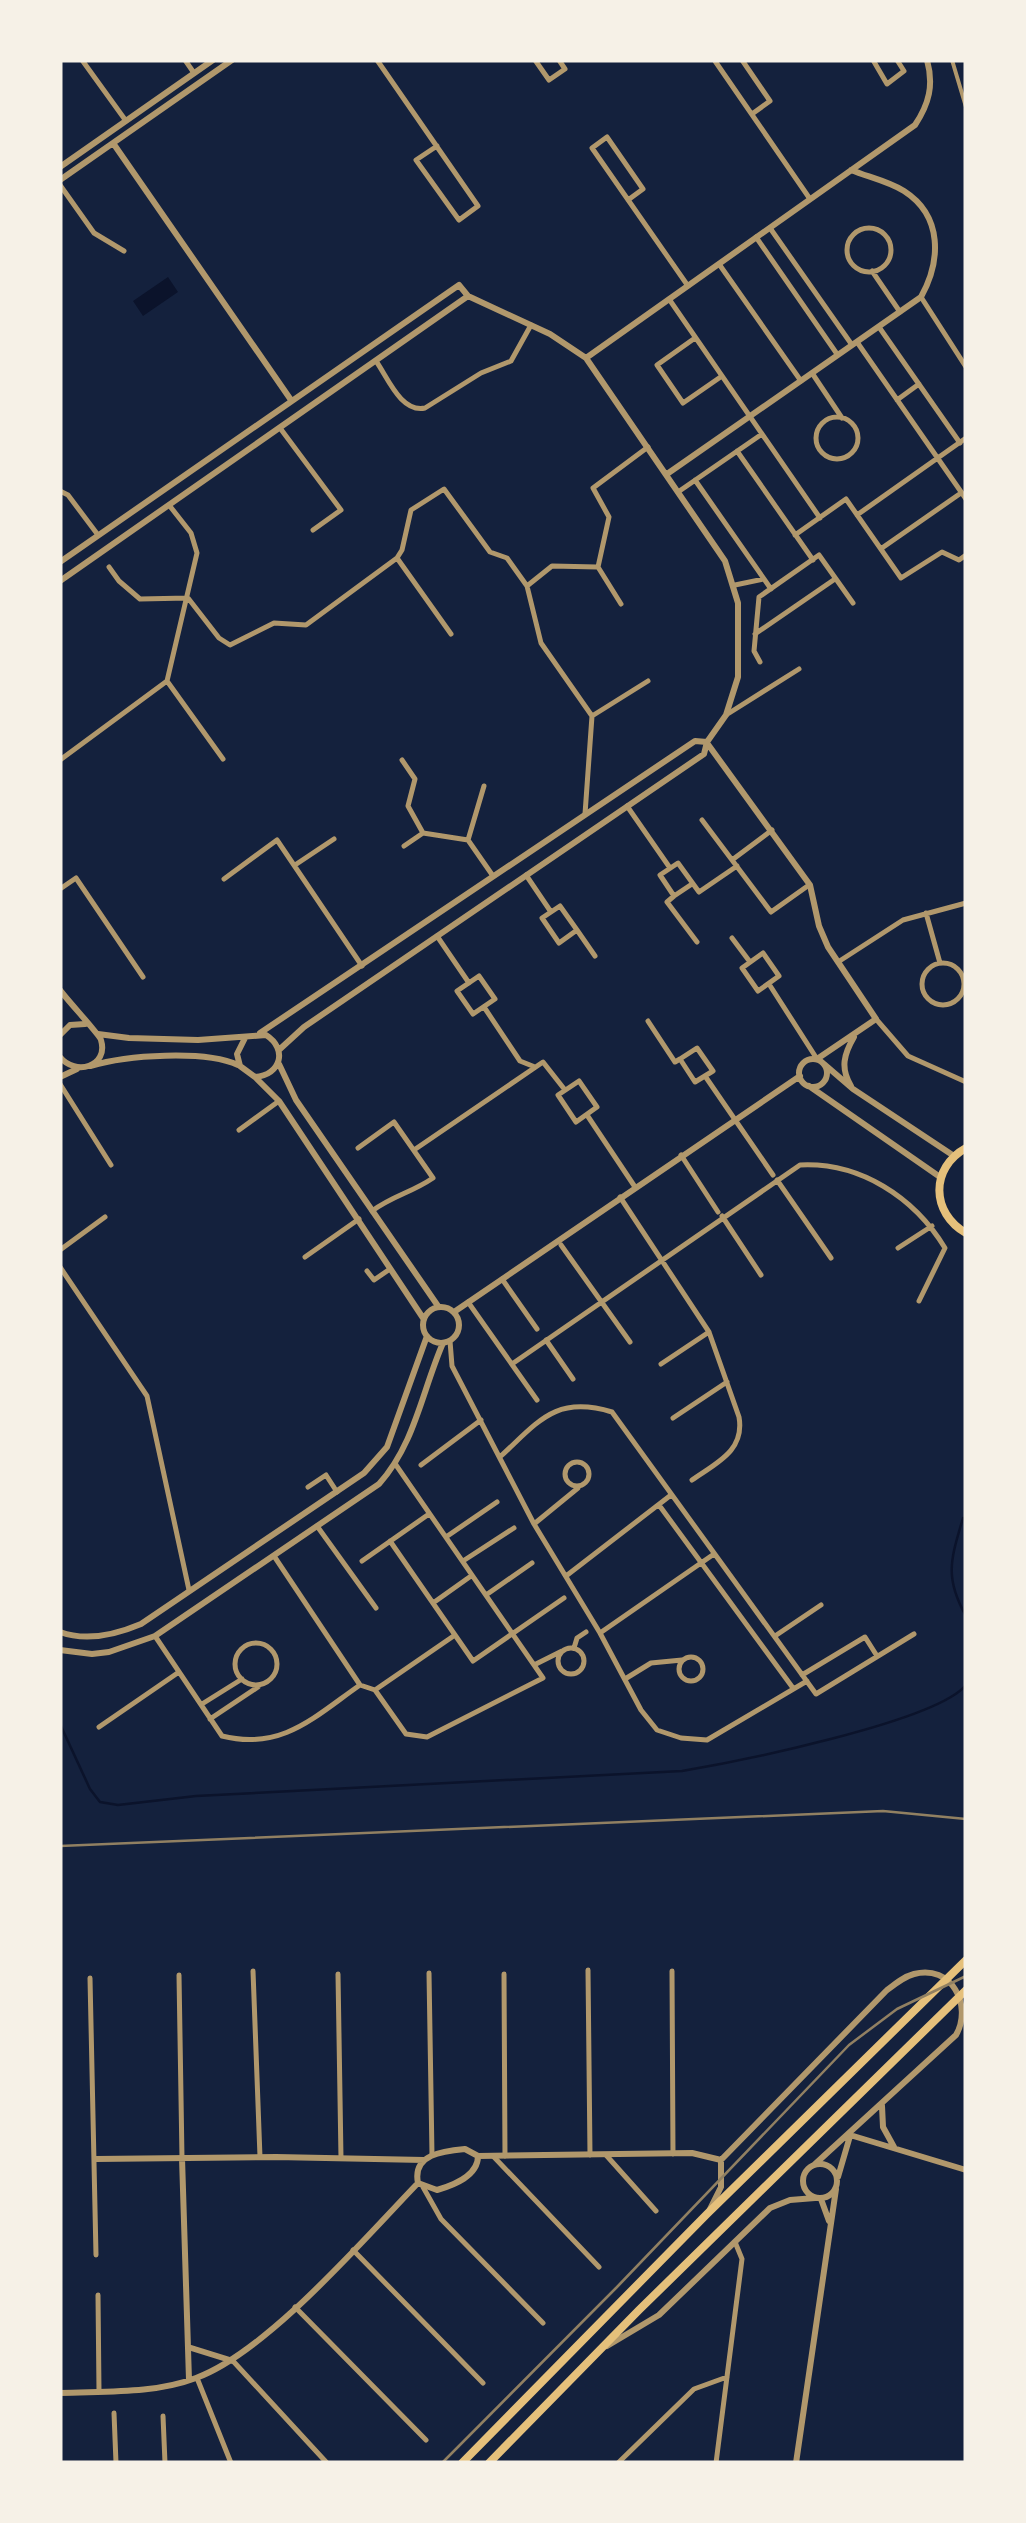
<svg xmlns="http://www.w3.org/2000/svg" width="1026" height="2523" font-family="Ubuntu,sans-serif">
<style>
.water{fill:#0b132b}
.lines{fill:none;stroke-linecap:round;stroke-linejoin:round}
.stream{stroke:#0b132b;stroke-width:2.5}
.pedestrian{stroke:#b1986c;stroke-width:4}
.minor{stroke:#b1986c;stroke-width:5}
.tertiary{stroke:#b1986c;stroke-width:6}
.secondary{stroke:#e5c07b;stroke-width:8}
.rail{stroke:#918062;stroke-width:2.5}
</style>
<rect width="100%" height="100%" fill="#14213d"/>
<path class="water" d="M168,277L178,292L143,316L133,301Z"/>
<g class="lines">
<path class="stream" d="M963,1518C951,1559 944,1577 966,1616
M60,1724L90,1789L100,1802L118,1805L196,1796L682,1771C735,1762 936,1722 966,1685"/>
<path class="pedestrian" d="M952,60L966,107"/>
<path class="minor" d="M82,60L126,121
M185,60L194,73
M377,60L478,206L459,220L416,160L437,146
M535,60L549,80L565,69L559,60
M717,60L715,61L810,199
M742,60L770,101L752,114
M873,60L887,84L904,71L897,60
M60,185L94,233L124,251
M628,200L643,189L607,137L592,148L688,286
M847 250a22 22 0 1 1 44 0a22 22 0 1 1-44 0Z
M770,228L852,345
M756,237L837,354
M719,264L801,381
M872,271L900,312
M921,297L966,367
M669,299L820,518
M879,327L960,443
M695,338L657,365L683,403L722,376
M857,342L966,499
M376,361C388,378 401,413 425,408L481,373L511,361L531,325
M812,373L842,418
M897,400L919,384
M816 438a21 21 0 1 1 42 0a21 21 0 1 1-42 0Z
M280,428L341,510L313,530
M737,451L813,560
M695,480L771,589
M60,491L68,495L98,535
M678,492L762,434
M857,515L966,438
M795,535L846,499L901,578L942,552L959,560L966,555
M882,548L961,493
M397,558L451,634
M109,567L119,581L140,599L188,598L219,638L230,645L274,623L306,625L397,558L402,550L411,510L444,489L490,552L507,558L527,586L541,643L592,716L585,814
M735,585L764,579
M527,586L552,566L597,567
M621,604L598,567L609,517L593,488L648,447
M755,634L835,579
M760,662L754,651L759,597L819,555L853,603
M167,681L223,759
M726,715L799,669
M592,716L648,681
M60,760L167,681L197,553L191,533L169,505
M402,760L415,779L408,806L423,833L468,840L493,876
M627,806L670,868
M702,820L771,912L809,885
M468,840L484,786
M404,846L423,833
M732,860L772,830
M295,865L334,839
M526,875L551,912
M224,879L277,840L362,966
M692,884L674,896L660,875L678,863L699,892L737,866
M60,889L76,878L143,977
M674,896L667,902L697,942
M560,906L577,930L559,943L542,918Z
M926,913L940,963
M577,930L595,956
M437,936L469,983
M732,938L750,962
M763,953L779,976L758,991L742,968Z
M838,962L903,920L966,903
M922 984a21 21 0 1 1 42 0a21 21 0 1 1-42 0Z
M479,976L495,999L473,1014L457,991Z
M769,984L817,1059
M484,1007L520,1061L535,1067
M876,1019L908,1056L966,1082
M648,1021L675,1062L680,1059
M697,1048L713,1071L695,1082L680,1059Z
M705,1076L773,1175
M579,1081L597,1107L576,1122L558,1095Z
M60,1084L111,1165
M587,1115L635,1187
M239,1130L279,1101
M358,1148L394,1122L433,1178C411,1193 394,1195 372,1211
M414,1150L543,1062L565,1090
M681,1155L718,1212
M777,1180L831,1258
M620,1197L709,1332L739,1417C745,1451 716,1463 692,1480
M722,1216L761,1275
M561,1245L630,1342
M898,1248L932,1226
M60,1250L105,1217
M305,1257L359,1219
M60,1267L147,1396L189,1590
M367,1271L374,1280L390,1269
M502,1279L537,1329
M468,1302L537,1400
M546,1340L573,1379
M450,1341L452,1366L534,1524L600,1633L641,1710L657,1730L681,1738L707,1740L807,1681
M512,1364L800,1165C860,1162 914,1197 945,1248L919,1301
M661,1364L709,1332
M673,1418L727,1382
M501,1456C539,1421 556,1395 612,1412L816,1694L914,1634
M565 1474a12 12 0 1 1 24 0a12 12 0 1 1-24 0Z
M421,1465L481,1420
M308,1487L326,1475L337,1492
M659,1505L793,1688
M534,1524L578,1488
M317,1526L376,1608
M446,1537L497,1502
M390,1541L473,1661L564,1598
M274,1556L360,1685L375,1690
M362,1561L429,1514
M463,1561L514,1528
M566,1576L671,1495
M486,1595L532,1563
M433,1603L471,1576
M600,1633L714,1554
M155,1636L222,1736C282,1751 314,1717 360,1685
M775,1636L821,1605
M235 1664a21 21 0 1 1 42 0a21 21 0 1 1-42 0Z
M574,1648L577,1638L586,1632
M558 1661a13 13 0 1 1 26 0a13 13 0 1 1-26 0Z
M679 1669a12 12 0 1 1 24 0a12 12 0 1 1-24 0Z
M534,1665L562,1651
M802,1675L865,1637L877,1656
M625,1679L651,1663L682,1660
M375,1690L406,1734L427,1737L543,1678L396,1465
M375,1690L455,1635
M202,1704L242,1679
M210,1719L258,1687
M99,1727L179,1672
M588,1970L590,2155
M253,1971L260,2157
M672,1971L673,2154
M429,1973L432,2155
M338,1974L341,2158
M504,1974L505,2156
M179,1975L182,2158
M90,1978L96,2255
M606,2155L656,2211
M493,2156L599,2267
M423,2187L441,2219L543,2323
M353,2250L483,2383
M98,2295L99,2391
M295,2307L426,2440
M233,2361L327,2463
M197,2378L231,2463
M114,2413L116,2463
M163,2416L165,2463
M618,2463L694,2389L727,2377
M716,2463L742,2259L735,2242"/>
<path class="tertiary" d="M113,143L291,400
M60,167L213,60
M60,180L232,60
M586,358L915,125C929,104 934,85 927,60
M667,474L921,297C941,261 943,216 904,191C888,181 868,177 851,170
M60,562L459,285L468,296L550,334L586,358L725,561L738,603V677L726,715L707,742L704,754L304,1027L280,1049
M60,581L468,296
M707,743L810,885L819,926L828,947L876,1019L817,1059
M60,990C67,1000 100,1035 101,1040C109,1067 75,1076 60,1057
M260,1033L695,741L707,742
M98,1034L129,1038L198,1040L266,1035C288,1049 281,1075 255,1077L240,1066L237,1054L245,1038
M60,1035L70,1025L85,1024
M799 1073a14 14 0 1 1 28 0a14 14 0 1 1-28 0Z
M279,1064L296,1100L438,1306
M824,1064L853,1089L954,1156
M91,1066C126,1055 205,1050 238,1065
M60,1077L77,1069
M255,1077L279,1101L423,1318
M809,1086L940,1177
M851,1086C840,1068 844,1054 854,1037
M423 1325a18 18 0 1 1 36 0a18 18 0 1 1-36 0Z
M454,1312L800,1076
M60,1632C87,1642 115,1635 141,1624L364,1473L387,1447L427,1336
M60,1650L92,1654L109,1652L155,1636L379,1484C415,1444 422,1391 443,1343
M882,2106L883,2127L894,2147
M850,2135L966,2170
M465,2149L478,2156C478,2176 454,2185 437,2190L418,2183C412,2154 444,2151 465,2149Z
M478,2156L692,2153L721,2160
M182,2158L189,2380
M96,2159L276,2157L424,2160
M803 2181a17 17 0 1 1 34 0a17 17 0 1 1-34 0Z
M838,2177L850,2136
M821,2199L829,2221
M710,2209L721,2187V2160L886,1991C895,1984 903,1977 914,1974C951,1964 973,2005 956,2035L814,2165
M607,2346L659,2315L770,2208L790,2200L815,2198
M188,2347L233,2361
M60,2393C105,2391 154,2394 196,2378C267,2352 364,2239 418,2183
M796,2463L836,2189"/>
<path class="secondary" d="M966,1148C930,1168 931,1213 966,1233
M462,2463L707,2214L966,1960
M489,2463L639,2310L966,1990"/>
<path class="rail" d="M60,1846L883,1811L966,1819
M442,2463L617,2287L849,2045L897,2009L966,1976"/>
</g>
<rect width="1026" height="2523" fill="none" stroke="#f6f1e7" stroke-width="125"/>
</svg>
